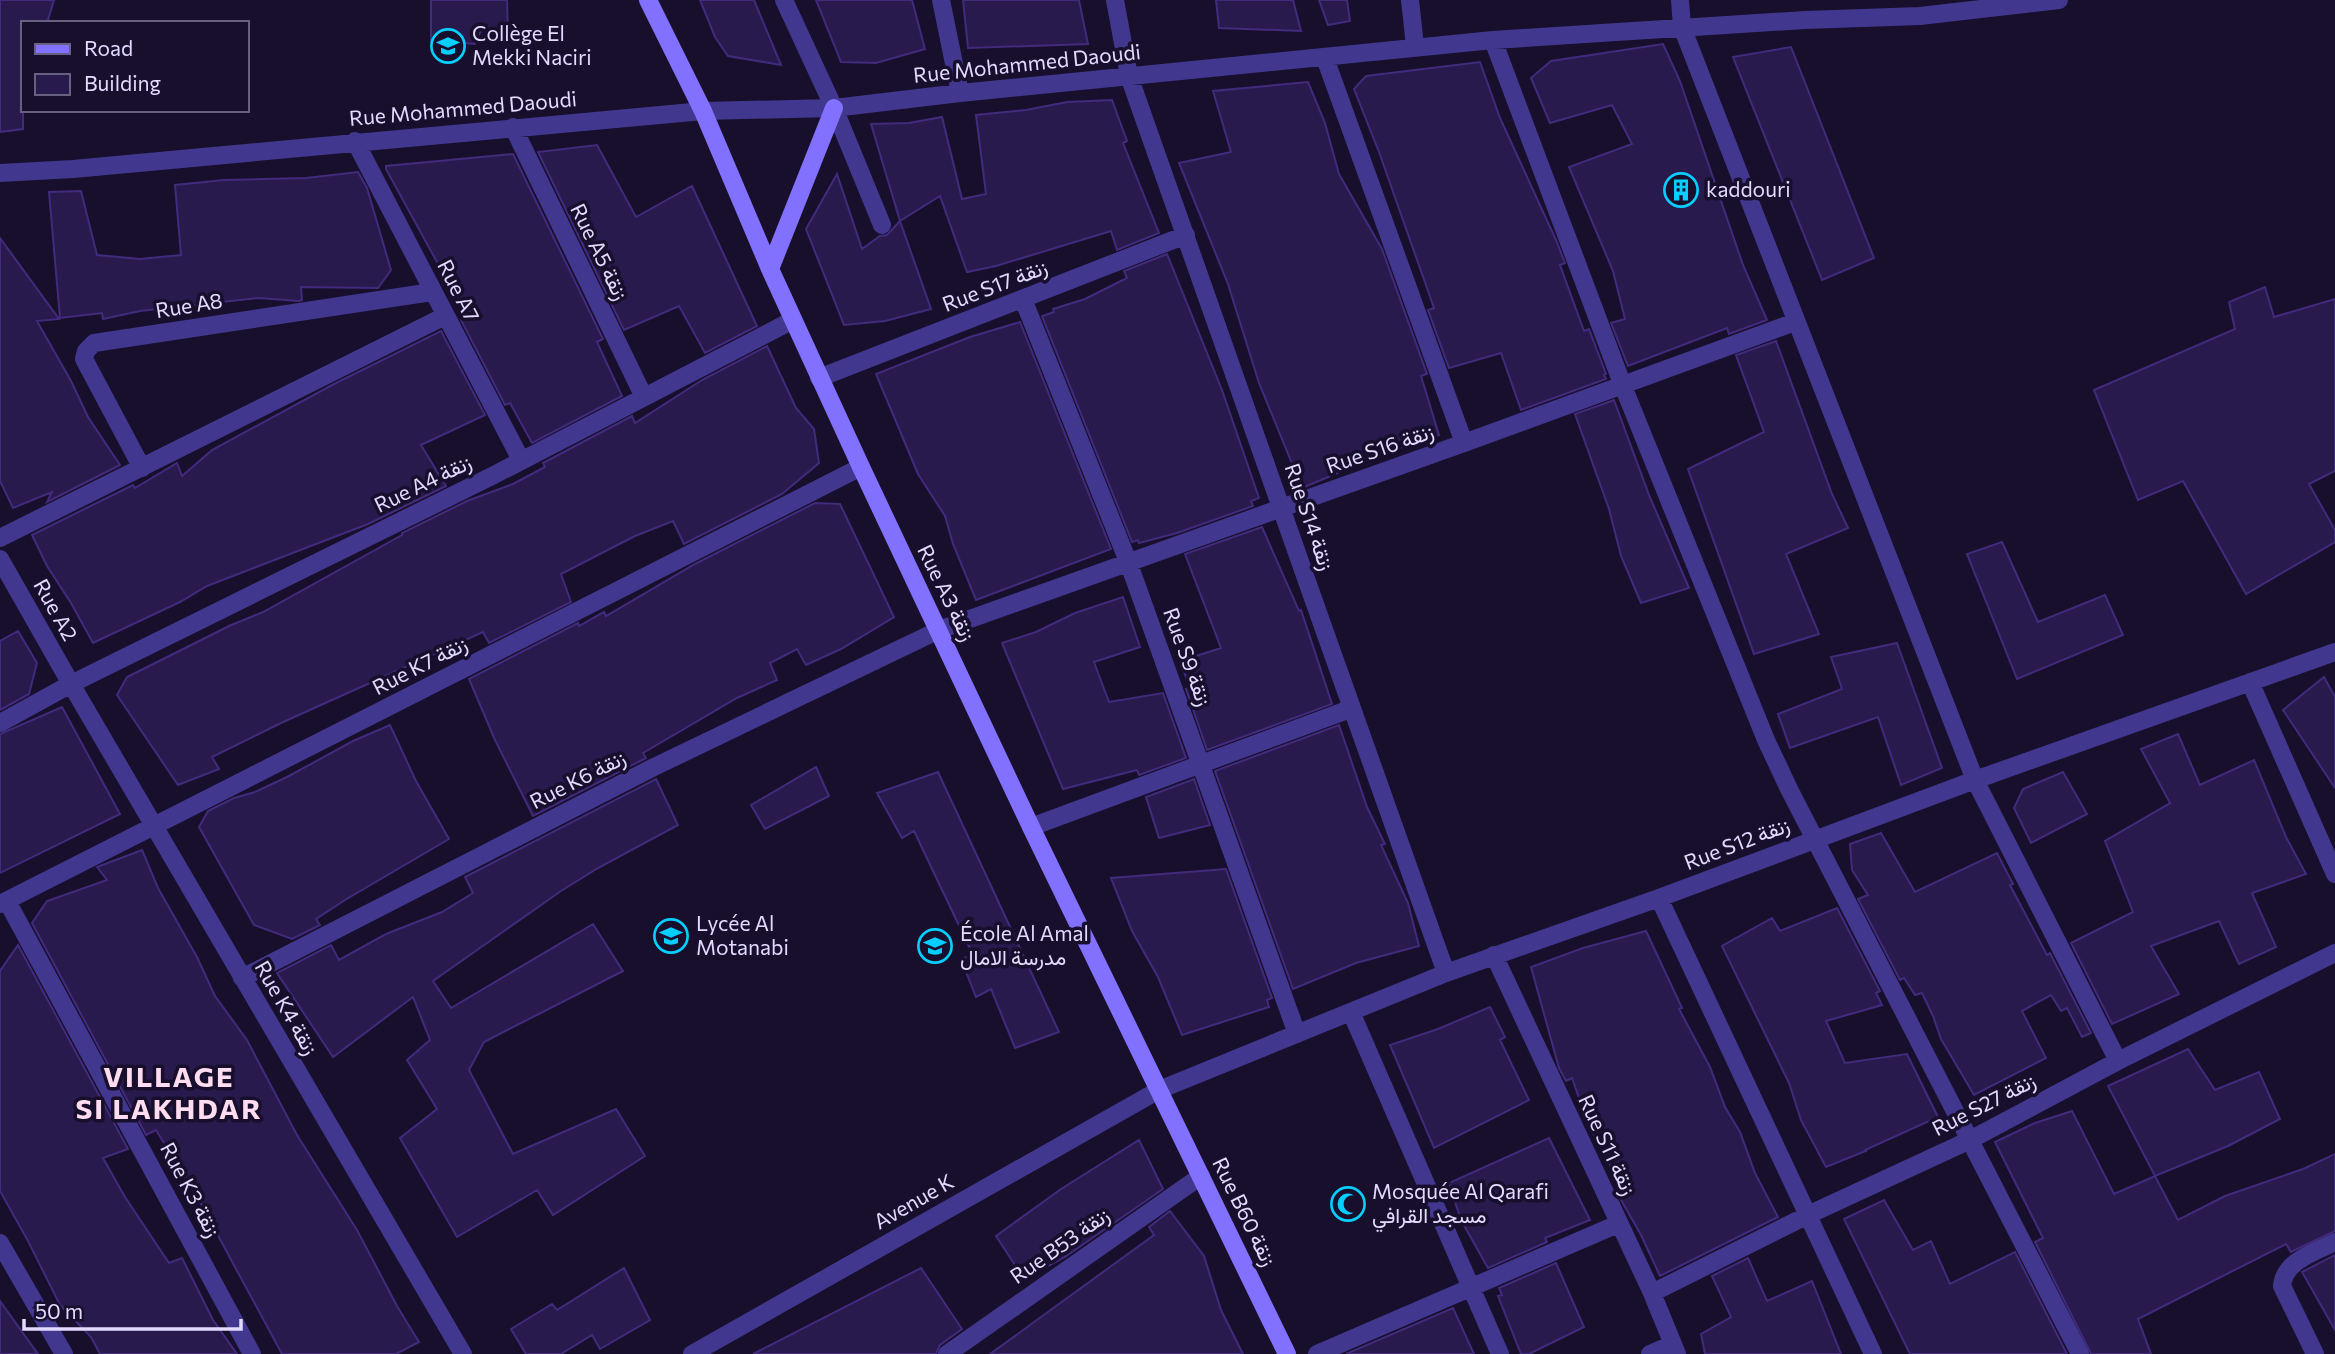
<svg xmlns="http://www.w3.org/2000/svg" width="2335" height="1354" font-family="Commissioner,Vazirmatn,sans-serif">
<style>
.building{fill:#291a4e;stroke:#422a7c;stroke-width:2}
.lines{fill:none;stroke-linecap:round;stroke-linejoin:round}
.street{stroke:#42378e;stroke-width:18}
.secondary{stroke:#8271ff;stroke-width:18}
.labels{text-anchor:middle;stroke-width:7;stroke-linejoin:round;paint-order:stroke}
.poi-label{font-size:21px;fill:#e2daff;stroke:#170f2c;text-anchor:start}
.street-label{font-size:21px;fill:#e2daff;stroke:#170f2c}
.district-label{font-size:28px;font-weight:bold;letter-spacing:2px;fill:#ffdcef;stroke:#170f2c}
</style>
<rect width="100%" height="100%" fill="#170f2c"/>
<path class="building" d="M0,0H54L47,23H23V129L0,132Z
M431,0H507L508,32L483,26L475,44L464,43L457,49L431,42Z
M700,0H754L781,65L728,56L715,37Z
M816,0H912L925,49L876,63L841,62Z
M963,0H1079L1088,44L968,48Z
M1216,0H1293L1301,31L1219,28Z
M1319,0H1347L1350,21L1328,25Z
M1663,44L1680,81L1743,265L1767,320L1729,334L1727,328L1628,366L1611,323L1625,319L1613,271L1569,167L1632,144L1612,105L1550,123L1531,78L1551,61Z
M1791,47L1874,258L1822,280L1733,57Z
M1480,62L1500,118L1556,240L1565,263L1560,265L1584,331L1589,329L1606,374L1604,375L1606,379L1521,410L1501,353L1449,368L1428,310L1434,308L1379,152L1354,89L1366,76Z
M1308,82L1325,123L1339,174L1382,249L1427,374L1421,376L1439,435L1388,452L1302,488L1259,383L1228,284L1179,163L1231,152L1213,91Z
M1112,100L1127,141L1123,143L1159,233L1117,250L1111,231L996,266L967,272L940,196L900,221L871,124L909,123L942,117L962,199L986,194L976,115L1026,110L1067,102Z
M597,145L636,217L692,186L757,326L705,353L679,306L624,330L538,152Z
M513,154L603,339L597,342L622,396L532,443L510,403L505,405L461,320L465,318L443,273L386,169V166Z
M358,172L367,188L391,270L378,288L301,287L302,300L299,301L258,298L140,311L103,319L102,313L60,318L49,192L81,191L97,255L140,259L181,255L175,185L224,180L306,178Z
M837,174L862,249L880,236L887,235L900,221L931,309L885,321L844,325L806,229Z
M0,238L59,319L37,321L71,381L88,417L120,465L47,502L52,492L13,508L0,481Z
M1167,254L1222,390L1259,498L1251,501L1253,506L1177,533L1139,543L1138,540L1132,542L1042,316L1054,312L1053,309L1085,299L1127,278L1124,271Z
M2265,287L2274,317L2335,299V471L2309,484L2335,530V542L2246,594L2183,481L2138,500L2094,390L2235,329L2229,302Z
M1020,322L1111,549L976,600L953,544L945,516L918,474L876,374L970,337Z
M441,331L485,415L421,445L446,486L368,524L207,586L180,602L93,643L71,603L47,566L32,535L133,485L135,488L177,463L182,476L212,450L334,384Z
M1776,341L1832,494L1848,528L1786,554L1819,634L1754,654L1688,469L1764,432L1736,355Z
M767,346L796,408L814,429L819,463L782,494L684,544L673,521L635,536L561,574L571,602L489,643L483,632L281,723L212,757L219,769L178,785L117,695L127,677L229,626L263,612L402,535V533L467,501L513,484L545,467L543,463L632,416L635,423L702,380Z
M1614,400L1649,495L1689,588L1641,603L1621,556L1609,509L1575,414Z
M815,503L840,504L894,617L841,649L806,665L797,649L770,663L777,680L737,698L643,753L646,758L533,816L495,740L469,679L578,623L579,626L604,612L606,616L695,564Z
M1262,527L1299,611L1301,610L1332,704L1207,750L1186,689L1190,688L1180,661L1221,648L1185,554Z
M2002,542L2038,622L2105,595L2123,635L2017,679L1967,554Z
M1123,597L1140,647L1094,662L1109,702L1163,693L1186,758L1139,775L1137,770L1063,789L1002,643L1036,632L1075,613Z
M18,631L37,663L29,694L0,710V641Z
M1897,643L1942,768L1901,785L1878,717L1790,748L1778,714L1842,689L1831,657Z
M2324,677L2335,697V788L2283,710Z
M62,707L120,814L0,873V734Z
M390,725L416,781L449,839L345,900L316,919L320,925L292,939L254,925L199,827L208,811L234,798L255,792L287,777L353,741Z
M1339,725L1367,807L1385,844L1381,845L1408,903L1419,946L1356,963L1293,989L1215,771Z
M2178,734L2200,785L2254,760L2286,837L2306,874L2252,893L2276,947L2239,964L2219,921L2151,946L2179,994L2112,1024L2071,943L2133,912L2105,841L2170,803L2141,749Z
M816,767L829,796L765,829L751,805Z
M938,772L1059,1032L1015,1048L991,989L976,997L961,959L973,955L914,831L902,838L877,793Z
M2063,772L2087,814L2031,843L2014,808L2023,789Z
M656,779L678,825L598,868L561,891L433,981L451,1008L593,924L623,971L484,1042L469,1070L513,1154L616,1109L645,1156L553,1215L537,1190L457,1237L400,1138L437,1109L407,1060L430,1040L413,997L333,1057L277,973L331,945L339,960L386,934L442,912L473,893L465,877Z
M1194,779L1210,825L1159,838L1146,797Z
M1881,833L1915,892L1997,853L2013,884L2010,885L2047,955L2050,953L2091,1033L2082,1037L2067,1008L2061,1011L2051,995L2022,1011L2046,1058L1974,1095L1941,1039L1933,1016L1922,993L1915,995L1904,978L1900,980L1858,899L1868,895L1852,870L1850,844Z
M142,850L158,888L197,957L215,996L247,1040L297,1135L357,1230L397,1306L419,1342L396,1354H282L195,1193L156,1130L146,1135L32,923L47,901L107,880L97,867Z
M1226,869L1272,998L1267,1000L1269,1007L1182,1035L1158,977L1132,931L1111,878Z
M1837,908L1880,991L1876,993L1882,1005L1826,1021L1845,1063L1907,1054L1938,1117L1865,1150L1866,1151L1826,1167L1801,1120L1789,1083L1722,946L1772,918L1780,931Z
M1646,931L1682,1008L1679,1009L1710,1067L1725,1107L1740,1132L1755,1173L1778,1217L1660,1276L1641,1235L1620,1198L1608,1159L1589,1127L1572,1078L1566,1081L1559,1068L1531,967L1583,948Z
M18,945L128,1149L103,1158L125,1197L169,1263L182,1258L213,1320L237,1354H100L91,1337L60,1305L28,1241L0,1191V971Z
M1490,1007L1505,1037L1500,1040L1529,1100L1434,1148L1390,1045L1438,1029Z
M2188,1049L2215,1090L2259,1072L2280,1119L2228,1146L2155,1176L2108,1086Z
M2072,1111L2114,1194L2155,1176L2178,1220L2225,1196L2303,1169L2335,1154V1231L2291,1252L2286,1244L2138,1319L2151,1354H2091L2035,1242L2043,1238L1995,1142L2035,1123Z
M1549,1138L1590,1220L1545,1238L1547,1242L1488,1268L1461,1220L1449,1183Z
M1139,1140L1163,1189L1065,1257L1024,1279L996,1236L1061,1189Z
M1884,1200L1913,1250L1931,1241L1950,1284L2015,1252L2067,1354H1910L1844,1219Z
M1170,1211L1204,1256L1221,1310L1243,1354H990L1154,1235L1149,1227Z
M2335,1255V1330L2302,1272Z
M1748,1258L1767,1301L1812,1281L1841,1354H1705L1701,1334L1731,1317L1712,1276Z
M1556,1263L1584,1327L1529,1354H1521L1498,1296L1502,1295L1499,1288Z
M624,1268L650,1320L600,1349L592,1335L561,1354H526L511,1329L552,1304L557,1310Z
M921,1268L962,1329L940,1345L936,1354H753Z
M0,1301L38,1354H0Z
M1453,1308L1474,1354H1346Z"/>
<g class="lines">
<path class="street" d="M784,0L834,108L882,225
M941,0L960,93
M1115,0L1129,76C1236,374 1338,675 1446,973
M1410,0L1415,46
M1680,0L1682,27L1975,780L2118,1061
M1493,40L1623,386L1766,740L1789,789L2080,1354
M1325,58L1464,443
M513,127L644,397
M355,141L521,460
M0,173L73,169L703,111L834,108L960,93L1493,40L1805,20L1920,16L2059,0
M1023,299L1129,564L1297,1034
M819,378L1186,235
M142,468L84,359L86,351L94,343L432,292
M0,538L445,316
M0,559L71,684L463,1354
M2250,682L2335,874
M0,723L71,684L494,475L793,320
M1031,827L1350,709
M1659,898L1873,1354
M7,901L252,1354
M0,904L861,467
M1494,955L1652,1293L1677,1354
M242,978L654,767L939,630L1464,443L1795,322
M1351,1012L1500,1354
M0,1243L64,1354
M1652,1293L1808,1215L1970,1140L2118,1061L2335,953
M692,1354L1159,1090L1446,973L1659,898L1975,780L2335,652
M947,1354L1201,1176
M1317,1354L1618,1224
M1650,1354L1673,1344
M2315,1354L2282,1286C2284,1261 2315,1252 2335,1242"/>
<path class="secondary" d="M648,0L703,111L770,269L861,467L1031,827L1287,1354
M770,269L834,108"/>
</g>
<defs>
<g id="school-ring" transform="scale(1.75)"><circle r="9.5" fill="#170f2c" stroke="#06cfff" stroke-width="1.5"/><path d="M0-5L7-2L0 1L-7-2ZM-4 1L0 2.5L4 1V4Q0 6-4 4Z" fill="#06cfff"/></g>
<g id="building-ring" transform="scale(1.75)"><circle r="9.5" fill="#170f2c" stroke="#06cfff" stroke-width="1.5"/><path d="M-4-6H4V6H1V3H-1V6H-4ZM-2.5-4.3h1.7v1.8h-1.7ZM.8-4.3h1.7v1.8H.8ZM-2.5-1h1.7V.8h-1.7ZM.8-1h1.7V.8H.8Z" fill="#06cfff"/></g>
<g id="mosque-ring" transform="scale(1.75)"><circle r="9.5" fill="#170f2c" stroke="#06cfff" stroke-width="1.5"/><path d="M3.5-4.9A6 6 0 1 0 3.5 4.9A5 5 0 1 1 3.5-4.9Z" fill="#06cfff"/></g>
</defs>
<g fill-rule="evenodd">
<use href="#school-ring" x="448" y="46"/>
<use href="#building-ring" x="1681" y="190"/>
<use href="#school-ring" x="671" y="936"/>
<use href="#school-ring" x="935" y="946"/>
<use href="#mosque-ring" x="1348" y="1204"/>
</g>
<g class="labels">
<g class="poi-label">
<text x="472" y="41">Collège El<tspan x="472" dy="24">Mekki Naciri</tspan></text>
<text x="1706" y="197">kaddouri</text>
<text x="696" y="931">Lycée Al<tspan x="696" dy="24">Motanabi</tspan></text>
<text x="960" y="941">École Al Amal<tspan x="960" dy="24">مدرسة الامال</tspan></text>
<text x="1372" y="1199">Mosquée Al Qarafi<tspan x="1372" dy="24">مسجد القرافي</tspan></text>
</g>
<g class="street-label">
<text transform="translate(1027 64) rotate(-6)" y="7">Rue Mohammed Daoudi</text>
<text transform="translate(463 109) rotate(-5)" y="7">Rue Mohammed Daoudi</text>
<text transform="translate(599 252) rotate(64)" y="7">Rue A5 زنقة</text>
<text transform="translate(995 286) rotate(-21)" y="7">Rue S17 زنقة</text>
<text transform="translate(458 291) rotate(63)" y="7">Rue A7</text>
<text transform="translate(189 306) rotate(-9)" y="7">Rue A8</text>
<text transform="translate(1380 449) rotate(-19)" y="7">Rue S16 زنقة</text>
<text transform="translate(423 484) rotate(-26)" y="7">Rue A4 زنقة</text>
<text transform="translate(1309 517) rotate(71)" y="7">Rue S14 زنقة</text>
<text transform="translate(946 593) rotate(64)" y="7">Rue A3 زنقة</text>
<text transform="translate(55 610) rotate(61)" y="7">Rue A2</text>
<text transform="translate(1187 657) rotate(70)" y="7">Rue S9 زنقة</text>
<text transform="translate(420 666) rotate(-27)" y="7">Rue K7 زنقة</text>
<text transform="translate(578 780) rotate(-27)" y="7">Rue K6 زنقة</text>
<text transform="translate(1737 844) rotate(-21)" y="7">Rue S12 زنقة</text>
<text transform="translate(286 1008) rotate(60)" y="7">Rue K4 زنقة</text>
<text transform="translate(1984 1105) rotate(-27)" y="7">Rue S27 زنقة</text>
<text transform="translate(1607 1145) rotate(65)" y="7">Rue S11 زنقة</text>
<text transform="translate(190 1190) rotate(62)" y="7">Rue K3 زنقة</text>
<text transform="translate(914 1202) rotate(-30)" y="7">Avenue K</text>
<text transform="translate(1244 1212) rotate(64)" y="7">Rue B60 زنقة</text>
<text transform="translate(1060 1246) rotate(-35)" y="7">Rue B53 زنقة</text>
</g>
<g class="district-label">
<text x="169" y="1087">VILLAGE<tspan x="169" dy="32">SI LAKHDAR</tspan></text>
</g>
</g>
<rect x="21" y="21" width="228" height="91" fill="#170f2c" stroke="#686080" stroke-width="2"/>
<rect x="35" y="44" width="35" height="10" fill="#8271ff" stroke="#686080" stroke-width="2"/>
<text x="84" y="56" font-size="21" fill="#e2daff">Road</text>
<rect x="35" y="74" width="35" height="21" fill="#291a4e" stroke="#686080" stroke-width="2"/>
<text x="84" y="91" font-size="21" fill="#e2daff">Building</text>
<path d="M24 1319v10h217v-10" fill="none" stroke="#e2daff" stroke-width="3.5"/>
<text x="35" y="1319" font-size="21" fill="#e2daff" stroke="#170f2c" stroke-width="5" paint-order="stroke">50 m</text>
</svg>
